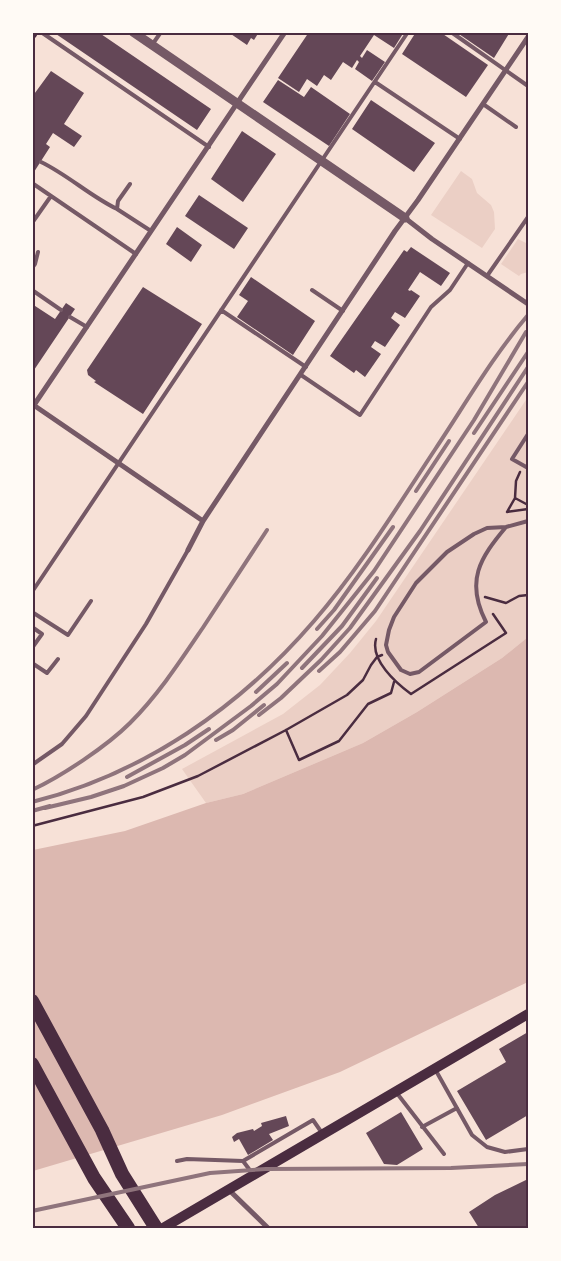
<svg xmlns="http://www.w3.org/2000/svg" width="561" height="1261" font-family="Raleway,sans-serif">
<style>
.green{fill:#ebcfc5}
.water{fill:#dcb8b0}
.building{fill:#644757}
.lines{fill:none;stroke-linecap:round;stroke-linejoin:round}
.path{stroke:#4a2c40;stroke-width:2.5}
.service{stroke:#755966;stroke-width:4}
.minor{stroke:#755966;stroke-width:5}
.tertiary{stroke:#755966;stroke-width:9}
.secondary{stroke:#4a2c40;stroke-width:10}
.motorway{stroke:#4a2c40;stroke-width:14}
.rail{stroke:#8f747c;stroke-width:4}
.neatline{fill:none;stroke:#4a2c40;stroke-width:2}
</style>
<rect width="100%" height="100%" fill="#f7e1d7"/>
<path class="green" d="M461,171L472,179L477,193L491,205L494,212L495,229L482,248L431,215Z
M518,239L528,244V272L521,274L519,276L501,264Z
M528,397V637L502,658L417,712L363,743L243,794L206,803L182,769L283,714L320,685L350,653L376,621Z"/>
<path class="water" d="M528,637V982L340,1072L222,1115L33,1171V850L125,831L206,803L243,794L363,743L417,712L502,658Z"/>
<path class="building" d="M57,32H98L211,109L197,130L56,34Z
M228,32H259L254,40L251,38L247,45Z
M309,32H404L394,48L374,35L360,56L362,58L367,50L385,62L372,81L355,69L359,62L357,60L352,68L343,62L331,80L324,75L317,86L307,79L299,92L278,78Z
M416,32H440L488,65L466,97L402,54Z
M456,32H510L494,58Z
M51,71L84,93L64,124L82,136L74,147L53,133L46,144L50,147L34,172L32,97Z
M278,80L304,97L311,87L350,114L329,146L263,102Z
M371,100L435,143L414,172L352,129Z
M242,131L276,154L243,202L211,179Z
M199,195L248,228L234,249L185,216Z
M177,227L202,245L191,262L166,244Z
M411,247L450,273L441,286L420,272L408,290L410,291L411,290L420,296L405,318L395,312L391,318L400,325L385,347L375,341L371,347L381,354L365,377L356,370L354,373L330,356L404,250L407,252Z
M251,277L315,321L293,355L237,317L248,301L239,295Z
M143,287L202,324L143,414L94,382L96,381L88,375L87,370Z
M66,303L75,309L32,373V304L55,319Z
M528,1032V1115L486,1140L457,1091L506,1062L499,1049Z
M401,1112L423,1149L397,1165L384,1164L366,1133Z
M286,1116L289,1126L269,1134L273,1140L248,1155L239,1139L234,1142L232,1137L237,1133L253,1129L254,1131L262,1126L261,1123Z
M528,1179V1228H479L469,1212L495,1195Z"/>
<g class="lines">
<path class="path" d="M520,472L516,481L515,498L528,505
M515,498L507,512L528,509
M485,597L506,603L519,596L528,595
M376,639C370,660 396,683 411,694L506,633L493,614
M286,730L299,760L339,741L368,704L391,693L394,682
M32,826L143,797L198,776L286,730L347,695L363,680L371,665L377,657L382,655"/>
<path class="service" d="M41,32L209,147
M451,32L528,86
M152,45L161,32
M375,82L460,139
M483,104L516,127
M41,162C68,175 90,196 117,209
M32,183L136,254
M130,184L118,201L117,209L151,231
M32,223L51,196
M32,268L35,264L38,252
M487,276L528,217
M32,290L61,310
M312,290L343,311
M221,310L306,367
M70,317L87,327
M301,375L360,415L431,307L450,290L468,263
M528,434L512,459L528,468
M506,527C480,558 465,581 486,622L419,672L410,674L401,670L388,652L386,645L389,630L394,617L416,583L447,552L474,534L487,528L506,527L528,521
M32,592L408,32
M32,612L68,635L91,601
M32,627L42,634L32,648
M32,663L47,673L58,659
M32,765L62,744L86,716L146,624L188,550
M435,1069L472,1135L487,1147L505,1152L528,1149
M396,1092L444,1154
M422,1127L457,1108
M177,1161L187,1159L243,1161L313,1120L322,1133
M243,1161L252,1173"/>
<path class="minor" d="M405,218L432,239L528,304
M32,404L203,521
M32,408L285,32
M188,550L203,521L395,231L418,200L528,37
M229,1190L268,1228"/>
<path class="tertiary" d="M133,32L405,218"/>
<path class="secondary" d="M32,34L33,32
M163,1228L528,1014"/>
<path class="motorway" d="M32,1001L102,1130L122,1174L156,1228
M32,1064L94,1178L128,1228"/>
<path class="rail" d="M474,433L528,352
M416,491L449,441
M317,629L334,610L393,527
M302,668L342,626L377,578
M319,671L340,652L375,611L528,382
M256,692L287,663
M259,715L281,698L321,660L350,628L420,531L528,367
M216,740L233,730L264,705
M127,777L185,745L209,729
M32,790C62,776 107,746 130,723C159,694 181,660 204,626C225,594 246,562 267,530
M32,802C144,774 240,707 314,621C360,568 397,507 436,448C466,403 493,356 528,315
M45,808L91,797L124,786L163,768L185,755L251,706L277,684L322,636L374,571L474,420L526,332
M32,811L50,806
M32,1211L210,1173L266,1169L451,1168L528,1164"/>
</g>
<rect width="561" height="1261" fill="none" stroke="#fffaf5" stroke-width="68"/>
<rect x="34" y="34" width="493" height="1193" class="neatline"/>
</svg>
